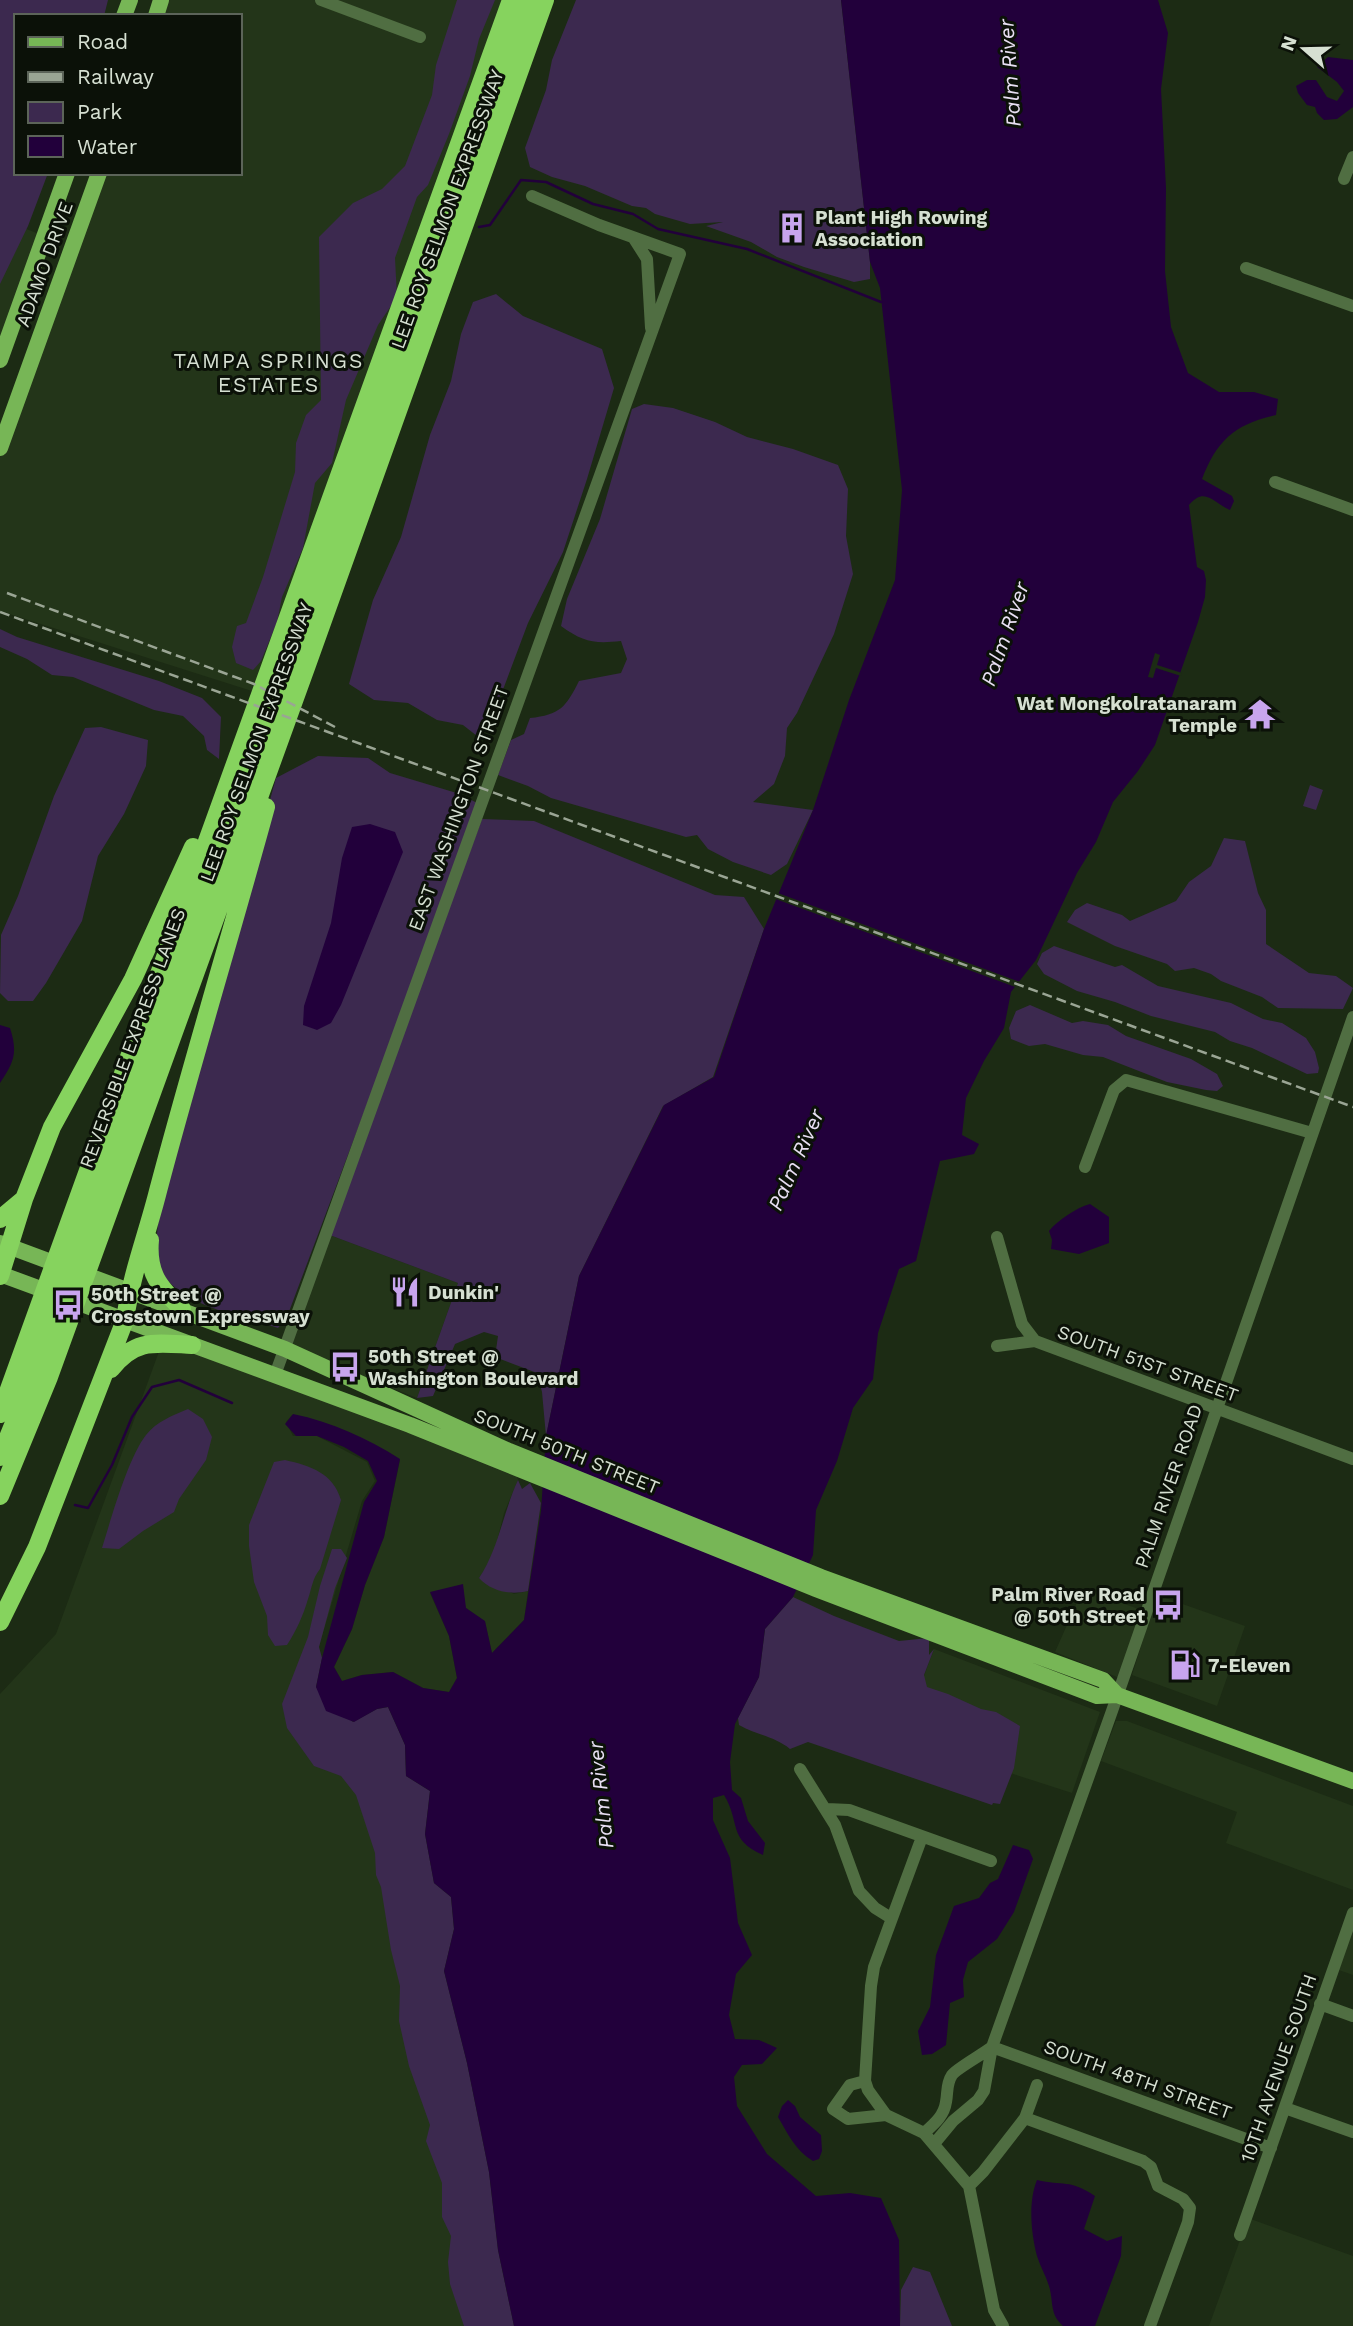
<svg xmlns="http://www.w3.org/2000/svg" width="1353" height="2326" font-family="'Work Sans',sans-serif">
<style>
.built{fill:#233519}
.green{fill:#3c294f}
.water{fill:#22003b}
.pier{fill:#1c2b14}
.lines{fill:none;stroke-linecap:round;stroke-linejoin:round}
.stream{stroke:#22003b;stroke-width:2.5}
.minor{stroke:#506e42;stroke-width:12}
.major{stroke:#77b656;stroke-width:16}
.highway{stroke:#86d35e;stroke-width:18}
.rail{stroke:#9aa594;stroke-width:2.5;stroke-dasharray:10 5;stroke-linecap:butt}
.labels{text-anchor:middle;stroke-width:6;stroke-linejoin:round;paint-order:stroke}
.street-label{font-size:19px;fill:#d6e0d2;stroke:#0b1108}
.poi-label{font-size:19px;font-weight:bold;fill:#d6e0d2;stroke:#0b1108;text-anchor:start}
.water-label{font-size:21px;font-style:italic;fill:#e8dff3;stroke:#0b1108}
.neighbourhood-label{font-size:21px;letter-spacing:2px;fill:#d6e0d2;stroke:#0b1108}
</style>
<rect width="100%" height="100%" fill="#1c2b14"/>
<path class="built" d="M167,0H509L255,692L0,611V455L105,173H240V16H161Z
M0,219L42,235L0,342Z
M327,1234L458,1283L417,1398L285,1346Z
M165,1335L513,1460L518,1480L504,1513L493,1557L479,1578L514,1594L528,1591L524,1620L492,1653L485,1622L466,1608L430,1593L449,1636L457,1678L449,1692L423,1688L393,1672L362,1675L342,1681L334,1667L352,1629L365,1585L384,1537L400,1460L292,1415L286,1422L293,1436H317L367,1462L375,1481L362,1501L307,1687L371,1759L481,2326H0V1694L56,1634Z
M1083,1589L1144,1611L1122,1679L1055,1652Z
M1157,1595L1245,1626L1217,1706L1132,1675Z
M934,1649L1100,1712L1072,1793L1004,1771L918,1692Z
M1116,1721H1127L1353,1806V1890L1226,1843L1237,1812L1101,1761Z
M1353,1924V1975L1336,1969Z
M1248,2218L1353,2256V2326H1209Z"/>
<path class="green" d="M0,0H108L104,16H16V173H48L28,226L0,284Z
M457,0H495L479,39L470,76L449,134L428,185L417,197L395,258L397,297L378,325L346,400L332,463L315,483L303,548L282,597L277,622L261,661L253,670L236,663L232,647L237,626L246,623L263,577L295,472L296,443L306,415L321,400L319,237L353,203L382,189L405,166L432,95L436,65Z
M576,0H841L870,262V279L854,282L804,267L777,257L751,242L706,226L723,222L690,224L655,214L646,208L632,206L585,186L552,177L530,167L525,148L546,90L552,60Z
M496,294L523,316L602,349L614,388L587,479L563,552L528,623L504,687L487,724L477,736L463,725L437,720L408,703L374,700L349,684L373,600L401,537L430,435L451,381L461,334L473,302Z
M644,404L673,408L715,422L747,437L793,449L838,465L848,489L846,536L853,574L834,634L797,713L787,728L785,756L774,784L753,802L813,810L787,864L771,875L733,862L708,849L697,835L686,837L551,798L528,786L498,775L511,740L524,734L530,718C560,715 566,707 579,681L621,673L627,659L621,641C594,644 583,642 561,626L567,599L600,519L632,409Z
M0,629L17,637L159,681L202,698L221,717L219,759L207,750L204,736L183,716L154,710L73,677L52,675L27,659L0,647Z
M101,727L148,740L146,766L124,814L98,856L82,921L46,983L33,1001H8L0,993L1,935L18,896L54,796L85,728Z
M318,756L368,758L390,773L460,794L479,804C416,976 351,1146 287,1317L278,1328C241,1316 158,1302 156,1253C156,1235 159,1217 161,1199L276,778Z
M1310,785L1323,790L1316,810L1303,806Z
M482,819L534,821L715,895L744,897L764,929L713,1077L663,1106L579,1276L546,1436L542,1392L537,1373L495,1357L498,1336L484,1332L455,1344L433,1396L417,1398L458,1283L327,1234Z
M1224,838L1245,841L1258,893L1266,910V944L1309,973L1336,976L1353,988L1343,1009L1278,1008L1262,997L1221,981L1211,974L1194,968L1175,971L1167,964L1115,946L1067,922L1075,910L1087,903L1122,915L1130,921L1176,901L1189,882L1211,866Z
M1054,946L1115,967L1122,965L1158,986L1231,1003L1263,1019L1282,1023L1306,1038L1315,1052L1319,1068L1318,1073L1307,1074L1252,1048L1230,1041L1215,1032L1151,1016L1115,1002L1077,991L1044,974L1037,964L1042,953Z
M1030,1005L1072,1023L1083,1021L1108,1025L1126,1036L1191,1059L1217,1074L1223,1086L1217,1091L1206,1090L1167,1082L1103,1057L1083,1055L1045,1044L1029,1046L1011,1039L1009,1028L1016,1011Z
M188,1409L203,1419L212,1437L206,1460L179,1499L174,1512L143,1531L119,1549L102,1548C111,1519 128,1458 146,1435C157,1421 172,1416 188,1409Z
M285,1460C311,1466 333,1473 341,1500L320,1569C312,1579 312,1588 308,1599C303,1616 296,1631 287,1645L275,1646L268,1635L267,1616L254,1582L249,1546V1525L274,1462Z
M518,1480L522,1489L530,1483L541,1503L528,1591C511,1595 492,1592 479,1578C499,1548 503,1512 518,1480Z
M332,1549H341L347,1558L335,1588L319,1647L322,1658L316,1687L353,1722L377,1709L388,1707L405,1745L406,1776L430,1791L425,1834L434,1883L451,1897L454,1929L444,1971L467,2063L489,2172L498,2250L514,2326H464L450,2284L448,2262L451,2236L442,2217V2183L426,2141L430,2125L409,2066L399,2021L400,1986L391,1950L381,1887L376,1875L375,1853L356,1795L341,1776L314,1766L287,1728L282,1704L308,1637L320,1586Z
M793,1597L834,1616L899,1641L929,1638V1655L934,1649L924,1675L927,1687L948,1694L981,1709L996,1712L1020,1726L1014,1768L1000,1804L993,1803L992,1805L808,1742L790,1749C774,1736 756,1735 739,1725L738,1718L759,1677L765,1629Z
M913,2267L930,2272L952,2326H900L901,2290Z"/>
<path class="water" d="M841,0H1158L1168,33L1161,89L1166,188L1165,271L1171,327L1188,373L1219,392H1254L1278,399L1276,415C1235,424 1217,440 1202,479L1232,496L1234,501L1230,510C1213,503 1205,486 1189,505L1197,567L1204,571L1206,580L1205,597L1198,622L1155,745L1138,771L1113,802L1096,842L1077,873L1036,960L1011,992L1004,1028L984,1061L966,1098L962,1135L979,1144L974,1154L940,1161L916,1261L899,1269L878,1333L873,1379L853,1408L837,1461L816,1510L813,1555L793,1597L765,1629L759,1677L735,1724L730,1762L732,1790L741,1798L748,1821L765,1843L763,1855C727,1839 741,1823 724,1795L713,1798V1820L730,1858L738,1923L752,1955L736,1974L729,2015L735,2039L759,2040L777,2048L762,2064L742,2065L734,2077L737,2106L767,2154L816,2196L850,2193L881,2198L899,2240L900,2326H514L498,2250L489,2172L467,2063L444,1971L454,1929L451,1897L434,1883L425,1834L430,1791L406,1776L405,1745L388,1707L377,1709L354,1722L326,1711L316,1687L322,1658L364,1502L377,1481L368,1461L344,1447L317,1436H296L285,1424L293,1414C332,1422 367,1438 400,1459L384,1537L365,1585L352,1629L334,1667L342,1681L362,1675L393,1672L423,1688L449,1692L457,1678L449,1636L430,1592L463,1584L466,1608L485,1621L492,1653L524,1620L541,1511L546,1436L579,1276L664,1105L714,1077L764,929L813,810L849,700L895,580L902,490L880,288L870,262Z
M1328,57L1353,60V107L1337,119L1324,120L1317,113L1315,107L1307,105L1298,93L1296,86L1307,80H1316L1327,97L1337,101L1344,91L1337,82L1317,67Z
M370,824L395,832L403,852L341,1005L331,1023L317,1030L303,1025L304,1006L331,923L342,858L352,827Z
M0,1025L10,1028C18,1053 14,1062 0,1083Z
M1090,1204L1109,1217V1243L1079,1254L1051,1249L1052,1240L1049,1231C1058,1220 1076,1208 1090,1204Z
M1013,1845L1029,1850L1033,1859L1014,1912L997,1939L968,1962L963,1980L964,1997L950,2003L946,2045L932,2054L922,2055L918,2031L930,2007L936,1955L954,1906L979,1898L990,1883L998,1879Z
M788,2100L795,2106L800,2117L821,2135L822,2151L819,2159L813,2161C795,2150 788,2134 778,2117L782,2106Z
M1037,2180C1063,2186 1070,2179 1095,2196L1084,2229L1107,2241L1122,2236L1121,2256L1095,2326H1063C1049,2313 1054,2303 1049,2286C1046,2276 1040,2266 1037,2256C1031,2233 1028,2202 1037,2180Z"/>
<path class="pier" d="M1155,653L1160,655L1157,665L1182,673L1181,676L1156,668L1153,678L1148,677Z
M775,892L1023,983L1018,988L773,898Z"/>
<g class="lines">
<path class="stream" d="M479,227L490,225L521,180L546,182L593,204L633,214L658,229L747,249L881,302
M75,1505L88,1508L112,1465L132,1417L152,1387L179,1380L232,1403"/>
<path class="minor" d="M321,0L420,37
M1344,179L1353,157
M633,237L647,259L651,328
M1246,268L1353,306
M1275,482L1353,510
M1085,1167L1114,1090L1126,1080L1312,1133
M997,1237L1022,1324L1035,1341L1353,1459
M997,1346L1035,1341
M275,1375L680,254L599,225L532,196
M800,1769L835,1825L859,1891L875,1908L891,1918
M827,1809L849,1810L991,1861
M922,1837L874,1967L871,1986L865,2081L868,2090L886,2115L924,2133L969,2186L994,2310L1003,2326
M1320,2004L1353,2016
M992,2047L1271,2148
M865,2081L850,2085L833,2109L848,2119L886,2115
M1285,2108L1353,2132
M1025,2118L1143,2161L1151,2167L1158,2186L1183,2199L1190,2208L1188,2222L1150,2326
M924,2133C934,2124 944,2116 946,2102C948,2092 946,2084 952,2075C956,2069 983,2054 992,2047
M934,2144L953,2121L978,2100L984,2091L992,2047L1112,1711L1353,1017
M969,2186L983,2172L1025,2118L1037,2085
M1240,2235L1353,1913"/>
<path class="major" d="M124,16L130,0
M156,16L161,0
M0,360L67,173
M0,448L99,173
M0,1243L285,1349L509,1451L821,1577L1103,1680L1117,1695L1353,1781
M0,1274L410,1425L816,1589L1097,1696L1117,1695"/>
<path class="highway" d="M0,1219L24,1199
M150,1240C147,1273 159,1287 182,1309
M0,1276L24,1199L52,1127L133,979L193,847
M111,1369C135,1338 156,1343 192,1345
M0,1414L511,0
M0,1457L29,1386L528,0
M0,1496L49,1377L307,665L545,0
M0,1622L37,1547L125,1320C131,1275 147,1235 158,1191C192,1062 231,935 266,807"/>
<path class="rail" d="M7,593L254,684L335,727
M0,612L1353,1107"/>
</g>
<defs>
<g id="building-bare" transform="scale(2.415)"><path d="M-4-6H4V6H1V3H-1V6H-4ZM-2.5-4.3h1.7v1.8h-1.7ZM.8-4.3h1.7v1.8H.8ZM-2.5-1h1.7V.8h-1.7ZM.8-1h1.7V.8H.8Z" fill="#c8a5ee" stroke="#0b1108" stroke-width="2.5" paint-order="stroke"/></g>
<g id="temple-bare" transform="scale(2.415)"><path d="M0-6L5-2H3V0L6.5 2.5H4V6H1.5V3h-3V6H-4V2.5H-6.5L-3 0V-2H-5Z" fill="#c8a5ee" stroke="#0b1108" stroke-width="2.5" paint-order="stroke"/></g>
<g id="restaurant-bare" transform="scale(2.415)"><path d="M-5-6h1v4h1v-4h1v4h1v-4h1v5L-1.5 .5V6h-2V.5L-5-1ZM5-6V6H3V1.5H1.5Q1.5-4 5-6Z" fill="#c8a5ee" stroke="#0b1108" stroke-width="2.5" paint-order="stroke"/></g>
<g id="bus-bare" transform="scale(2.415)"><path d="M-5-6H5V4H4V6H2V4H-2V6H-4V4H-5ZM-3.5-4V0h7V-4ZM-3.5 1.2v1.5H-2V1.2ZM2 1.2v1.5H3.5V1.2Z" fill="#c8a5ee" stroke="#0b1108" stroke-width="2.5" paint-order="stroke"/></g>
<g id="fuel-bare" transform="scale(2.415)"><path d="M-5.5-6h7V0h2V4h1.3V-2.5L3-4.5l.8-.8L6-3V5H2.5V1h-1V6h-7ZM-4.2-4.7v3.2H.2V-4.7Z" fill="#c8a5ee" stroke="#0b1108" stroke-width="2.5" paint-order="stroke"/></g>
</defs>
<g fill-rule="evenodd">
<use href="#building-bare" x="792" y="228"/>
<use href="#temple-bare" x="1260" y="714"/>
<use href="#restaurant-bare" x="405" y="1292"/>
<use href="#bus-bare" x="68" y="1305"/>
<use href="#bus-bare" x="345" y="1367"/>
<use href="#bus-bare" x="1168" y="1605"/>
<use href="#fuel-bare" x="1185" y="1665"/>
</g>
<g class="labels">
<g class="street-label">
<text transform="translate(447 209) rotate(-70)" y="7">LEE ROY SELMON EXPRESSWAY</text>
<text transform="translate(44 264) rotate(-70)" y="7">ADAMO DRIVE</text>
<text transform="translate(256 742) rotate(-70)" y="7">LEE ROY SELMON EXPRESSWAY</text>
<text transform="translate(458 808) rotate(-70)" y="7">EAST WASHINGTON STREET</text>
<text transform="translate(132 1038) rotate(-70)" y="7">REVERSIBLE EXPRESS LANES</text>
<text transform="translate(1148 1363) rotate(20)" y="7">SOUTH 51ST STREET</text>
<text transform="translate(567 1451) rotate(22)" y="7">SOUTH 50TH STREET</text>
<text transform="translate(1168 1486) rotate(-71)" y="7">PALM RIVER ROAD</text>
<text transform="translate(1278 2068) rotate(-71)" y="7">10TH AVENUE SOUTH</text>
<text transform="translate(1138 2079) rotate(20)" y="7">SOUTH 48TH STREET</text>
</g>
<g class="poi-label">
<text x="815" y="224">Plant High Rowing<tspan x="815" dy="22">Association</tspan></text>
<text x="1237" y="710" text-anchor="end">Wat Mongkolratanaram<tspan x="1237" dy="22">Temple</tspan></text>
<text x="428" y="1299">Dunkin'</text>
<text x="91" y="1301">50th Street @<tspan x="91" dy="22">Crosstown Expressway</tspan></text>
<text x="368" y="1363">50th Street @<tspan x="368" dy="22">Washington Boulevard</tspan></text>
<text x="1145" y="1601" text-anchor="end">Palm River Road<tspan x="1145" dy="22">@ 50th Street</tspan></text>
<text x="1208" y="1672">7-Eleven</text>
</g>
<g class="water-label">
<text transform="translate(1010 73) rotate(-94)" y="7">Palm River</text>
<text transform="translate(1005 634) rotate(-71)" y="7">Palm River</text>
<text transform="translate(796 1160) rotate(-66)" y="7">Palm River</text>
<text transform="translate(601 1795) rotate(-96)" y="7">Palm River</text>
</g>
<g class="neighbourhood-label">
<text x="269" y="368">TAMPA SPRINGS<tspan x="269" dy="24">ESTATES</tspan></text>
</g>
</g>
<rect x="14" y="14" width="228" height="161" fill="#0b1108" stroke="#5c6459" stroke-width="2"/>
<rect x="28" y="37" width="35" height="10" fill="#77b656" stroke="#5c6459" stroke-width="2"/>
<text x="77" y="49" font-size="21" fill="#d6e0d2">Road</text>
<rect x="28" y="72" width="35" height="10" fill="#9aa594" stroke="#5c6459" stroke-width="2"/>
<text x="77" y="84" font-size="21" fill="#d6e0d2">Railway</text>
<rect x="28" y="102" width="35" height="21" fill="#3c294f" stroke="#5c6459" stroke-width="2"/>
<text x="77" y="119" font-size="21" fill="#d6e0d2">Park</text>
<rect x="28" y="136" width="35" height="21" fill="#22003b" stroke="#5c6459" stroke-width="2"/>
<text x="77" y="154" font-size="21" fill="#d6e0d2">Water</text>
<g transform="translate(1304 49) rotate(290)" stroke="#0b1108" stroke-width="5" paint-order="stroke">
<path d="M0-5L12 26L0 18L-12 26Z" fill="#d6e0d2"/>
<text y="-10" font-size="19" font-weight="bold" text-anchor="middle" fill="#d6e0d2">N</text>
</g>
</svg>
